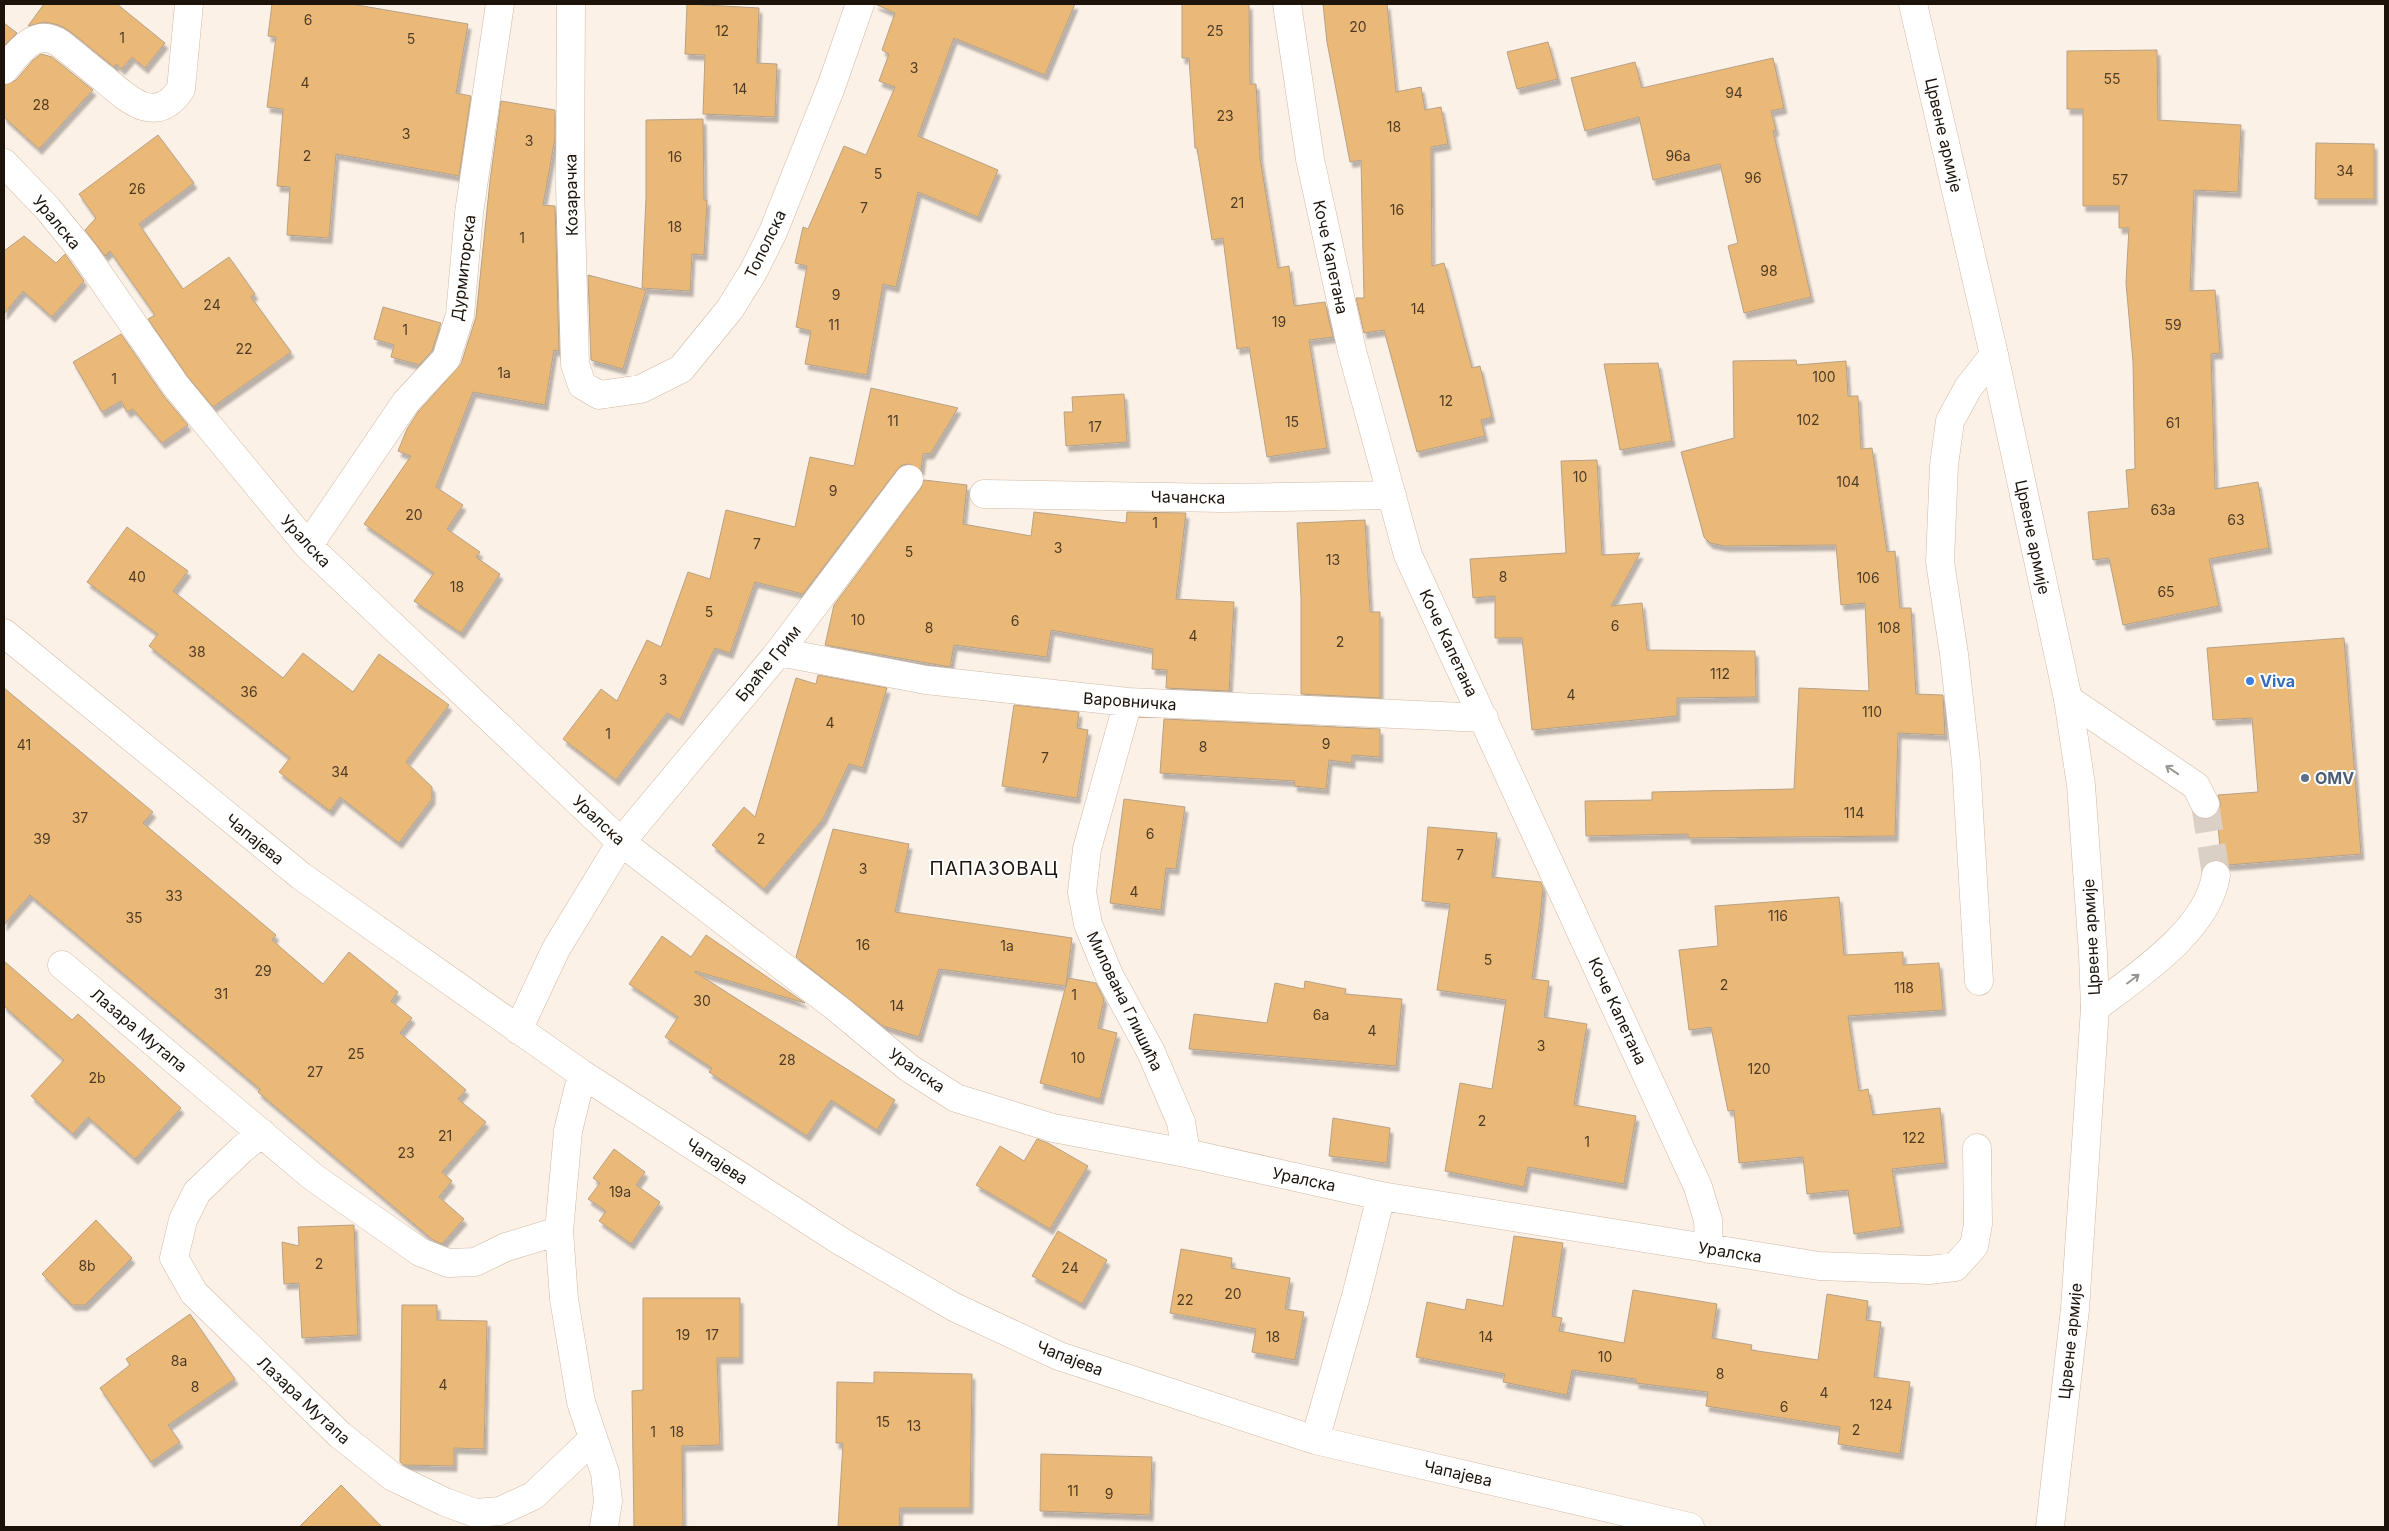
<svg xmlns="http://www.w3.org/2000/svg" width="2389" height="1531" font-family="Inter,sans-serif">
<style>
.building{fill:#eab978;stroke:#b6a187;filter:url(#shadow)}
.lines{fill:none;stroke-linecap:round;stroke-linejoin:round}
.minor-tunnel{stroke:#dad0c6;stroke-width:28;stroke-dasharray:28 14;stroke-linecap:butt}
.minor-casing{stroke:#d2b8a1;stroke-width:29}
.major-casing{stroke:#d2b8a1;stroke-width:29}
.minor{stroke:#fff;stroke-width:28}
.major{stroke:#fff;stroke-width:28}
.oneway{stroke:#999591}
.shop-dot{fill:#3f7fe0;stroke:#fff;stroke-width:2}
.service-dot{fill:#5c6f8a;stroke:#fff;stroke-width:2}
.labels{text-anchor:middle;stroke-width:4;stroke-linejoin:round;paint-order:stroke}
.number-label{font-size:14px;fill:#503c26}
.street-label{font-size:16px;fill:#1c130b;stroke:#fff}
.shop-label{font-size:16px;font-weight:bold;fill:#366cbe;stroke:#fff;text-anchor:start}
.service-label{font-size:16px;font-weight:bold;fill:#4e5e75;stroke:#fff;text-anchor:start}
.quarter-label{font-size:19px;letter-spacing:1px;fill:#1c130b;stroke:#fff}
</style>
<defs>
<filter id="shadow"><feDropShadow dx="3" dy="5.5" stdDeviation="1" flood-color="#0004"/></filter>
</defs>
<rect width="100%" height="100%" fill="#fcf1e7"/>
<path class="building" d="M44,4H117L165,43L145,68L132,57L122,69L116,64L114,67L71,32L59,25L45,22L28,26Z
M272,4H351L468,24L456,93L471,96L459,176L336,154L329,238L287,235L290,187L277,186L283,109L267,107L276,37L268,36Z
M687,4L759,8L757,63L777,64L775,117L703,114L705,55L685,54Z
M875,4H1075L1045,75L954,38L918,136L998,170L978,217L918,192L896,287L883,284L867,375L805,364L811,331L796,327L807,266L795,263L803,227L808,229L844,146L866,155L895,87L879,81L889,54L882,50L895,13Z
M1182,4H1249L1250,84H1256L1260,158L1278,268L1289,266L1294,306L1325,302L1333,337L1309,340L1327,448L1267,457L1249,347L1237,349L1223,238L1212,240L1197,148H1195L1189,58H1182Z
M1323,4H1387L1396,92L1421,87L1425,110L1441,107L1448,144L1431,147L1432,266L1444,263L1472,368L1480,366L1492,417L1481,420L1485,436L1417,452L1384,330L1364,333L1356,298H1364L1361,160L1350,162L1327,42Z
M4,23L17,33L4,46Z
M1548,42L1558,79L1517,89L1507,52Z
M2157,50L2158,120L2241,125L2238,192L2194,190L2190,291L2215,290L2220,353L2211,354L2215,489L2258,482L2269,548L2209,559L2219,606L2123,625L2109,558L2093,560L2088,512L2129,508L2126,470L2135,469L2133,362L2126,283L2129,228H2119V206H2083V109H2067V51Z
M41,54L52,57L93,90L39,149L4,117V85L16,80L33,60Z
M1773,58L1784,108L1771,111L1776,130L1773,131L1811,297L1744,313L1728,246L1738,243L1720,164L1653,180L1639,117L1585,131L1571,78L1635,62L1642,88Z
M501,101L555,110V138L543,205L555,206L559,351L554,350L545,405L473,392L436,487L463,505L447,529L480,552L476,557L500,574L461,633L414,601L434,573L364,524L411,456L398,451L407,429L418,412L461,364L476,317L490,181Z
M703,119L704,200H707L704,255L692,254L690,291L642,288L646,198V120Z
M158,135L194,183L139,224L183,289L229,257L255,294L251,297L291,352L213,407L188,377L148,319L155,315L110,251L105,256L85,230L96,218L79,194Z
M2316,143L2374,144V199H2315Z
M24,236L56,263L65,254L84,281L52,317L23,291L4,314V251Z
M588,275L646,290L623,369L591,360Z
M383,307L441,323L432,351L419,365L391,357L394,345L374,339Z
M121,334L163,395L188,425L162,443L133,409L127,412L121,401L102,412L73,362Z
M1796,360L1797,365L1846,361L1848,396H1858L1861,449L1872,448L1887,552L1895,551L1900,608H1911L1916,694L1943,695L1945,735L1898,733L1895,836L1688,838V834L1586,836L1585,801L1652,800V792L1794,789L1799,688L1869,691L1865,603L1841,605L1836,545L1725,546L1710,543L1704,537L1681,452L1734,438L1733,361Z
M1658,363L1672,441L1620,450L1604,364Z
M871,388L958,408L931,453L923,454L921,470L910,464L902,465L897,470L803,594L755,582L730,653L715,648L680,720L667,713L616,780L563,739L601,689L617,701L647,640L661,647L688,572L710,579L726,510L795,527L810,457L854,466Z
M1124,394L1127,442L1066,446L1064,412H1073L1072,397Z
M1597,460L1602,555L1640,553L1611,606L1642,603L1647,650L1755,651L1756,697L1677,698V716L1532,730L1522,638H1495V596L1473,598L1470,559L1566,553L1561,461Z
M924,480L967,485L963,524L1031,536L1034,512L1126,523L1127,512L1186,513L1176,599L1234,602L1229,691L1166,688L1167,670L1152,669L1153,649L1051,630L1047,657L954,645L950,667L825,645L834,605L921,488Z
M1365,520L1370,612H1380V698L1301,694V598L1297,523Z
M127,527L188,571L173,591L283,678L303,653L353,692L379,654L449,705L406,762L432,787V799L399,843L340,797L330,811L279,772L290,758L149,646L158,634L87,582Z
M2344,638L2361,854L2228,865L2221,860L2217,813L2221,804L2218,795L2258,792L2252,718L2213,720L2207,648Z
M818,675L887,688L863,768L849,764L823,819L764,889L712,845L744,807L755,817L796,678L816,684Z
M4,688L153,812L143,823L276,935L272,940L323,984L349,952L398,992L391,1001L412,1018L400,1033L466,1090L458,1099L486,1122L442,1172L452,1181L439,1197L464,1219L442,1244L433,1240L258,1092L260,1089L30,895L4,925Z
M1014,705L1079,712L1077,728L1088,730L1077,798L1002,786Z
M1164,719L1380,729V757L1352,755V763L1329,760L1326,789L1294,786L1295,781L1160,773Z
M1124,799L1185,807L1176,869L1166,868L1161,910L1110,903Z
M1428,827L1497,833L1492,877L1541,882L1543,887L1540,919L1532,979L1549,981L1544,1017L1587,1024L1574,1105L1636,1116L1624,1184L1528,1167L1524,1187L1445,1171L1460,1083L1492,1089L1506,1000L1437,990L1450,904L1422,901Z
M833,829L909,844L895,912L1072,938L1066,986L939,969L919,1037L883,1026L796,957Z
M1839,897L1844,955L1903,952V965L1939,963L1943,1010L1848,1016L1859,1091L1868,1089L1873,1115L1940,1108L1945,1163L1892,1169L1901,1227L1854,1234L1848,1190L1807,1194L1803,1157L1739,1163L1734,1110L1728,1111L1711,1027L1689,1030L1679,950L1718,946L1715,906Z
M706,935L805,1003L695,971V972L895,1100L877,1130L831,1100L807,1136L709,1072L712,1068L665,1037L678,1017L629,984L662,936L691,957Z
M4,961L72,1020L78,1014L181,1108L135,1159L88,1117L73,1134L31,1096L64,1060L4,1006Z
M1068,978L1096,983L1104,999L1098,1028L1117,1033L1100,1099L1040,1083Z
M1305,981L1346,989L1345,994L1402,999L1396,1066L1189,1049L1194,1014L1267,1023L1275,983L1304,989Z
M1333,1118L1390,1128L1387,1163L1329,1156Z
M1037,1139L1048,1143L1088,1166L1050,1229L976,1185L1000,1146L1024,1161Z
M614,1149L645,1172L636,1185L660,1202L631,1244L599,1221L606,1211L588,1199L600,1183L593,1178Z
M96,1220L132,1258L85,1305H72L42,1274Z
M354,1225L358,1335L302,1338L299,1283L284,1284L282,1242L299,1246L298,1227Z
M1058,1231L1107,1260L1082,1304L1032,1276Z
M1514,1236L1563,1243L1552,1316L1562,1318L1559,1331L1624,1343L1633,1290L1717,1304L1712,1338L1752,1345L1751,1350L1818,1360L1827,1294L1868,1301L1866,1320L1881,1322L1874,1377L1910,1382L1900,1454L1838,1444L1840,1427L1706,1406L1708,1392L1636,1383V1379L1572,1370L1567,1395L1503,1382L1505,1374L1416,1357L1427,1302L1465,1310L1467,1299L1503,1306Z
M1181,1249L1232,1258L1231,1268L1290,1278L1285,1309L1304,1312L1295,1360L1252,1352L1256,1329L1170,1313Z
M643,1298H740V1358H717L720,1445L682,1446L683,1527H634L632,1391L643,1390Z
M402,1305H437V1320L487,1321L484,1449L454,1448V1466L404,1465L400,1462Z
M190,1314L235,1379L168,1425L180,1442L151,1462L100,1388L130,1365L126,1359Z
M874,1372L972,1374L970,1508H900L899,1527H838L843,1443H836L837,1382L874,1383Z
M1041,1454L1152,1457L1150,1515L1040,1511Z
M341,1485L382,1527H299Z"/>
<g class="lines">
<path class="minor-tunnel" d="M2205,804L2216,875"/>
<g class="minor-casing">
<path id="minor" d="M571,4L570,185L575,364L582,385L599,395L641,389L681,369L730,309L753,272L773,232L831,87L860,4
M1287,4L1310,159L1352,351L1408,555L1698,1187L1708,1220L1709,1249
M4,70C19,52 35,26 61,44C75,55 89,67 103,78C128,99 155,127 181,89L189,4
M4,163L48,209L84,253L176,386L308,546L621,842L838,1009L909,1068L956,1098L1053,1128L1186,1153L1381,1196L1356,1296L1315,1440
M984,494L1223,498L1392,495
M308,546L406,402L446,359L460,315L469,213L500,4
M4,633L301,876L582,1074L842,1242L954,1307L1059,1356L1315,1440L1690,1527
M779,652L926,680L1128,702L1484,718
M2068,699L2196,786L2205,804
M1128,702L1087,849L1082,892L1088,924L1109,975L1151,1052L1181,1122L1186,1153
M62,965L313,1177L420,1252L448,1263L475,1262L506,1247L559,1231
M1979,981L1966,762L1954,654L1940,562L1944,465L1950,421L1968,388L1994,355
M2095,1008C2137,976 2208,930 2216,875
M518,1030L556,949L621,842L779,652L909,479
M582,1074L568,1131L559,1231L564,1299L581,1402L605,1473L608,1501L604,1527
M262,1133L242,1149L197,1192L183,1220L174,1258L194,1293L340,1435L393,1477L445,1502L475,1513L500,1511L533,1496L593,1439
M1381,1196L1819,1266L1929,1270L1955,1267L1974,1246L1978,1224L1977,1148"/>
</g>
<g class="major-casing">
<path id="major" d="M1913,4L1994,355L2068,699L2081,785L2093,954L2095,1008L2075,1309L2050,1527"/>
</g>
<use href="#minor" class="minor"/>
<use href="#major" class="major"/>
</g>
<defs><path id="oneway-shaft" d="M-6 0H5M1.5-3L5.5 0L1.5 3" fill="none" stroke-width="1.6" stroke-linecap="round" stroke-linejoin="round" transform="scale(1.25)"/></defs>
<g class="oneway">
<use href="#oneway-shaft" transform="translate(2172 770) rotate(-146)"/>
<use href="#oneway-shaft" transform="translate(2133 979) rotate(-37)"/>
</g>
<circle class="shop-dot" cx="2250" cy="681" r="5"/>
<circle class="service-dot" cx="2305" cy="778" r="5"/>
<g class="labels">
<g class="number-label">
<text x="308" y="25">6</text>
<text x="1358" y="32">20</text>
<text x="722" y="36">12</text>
<text x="1215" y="36">25</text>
<text x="122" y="43">1</text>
<text x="411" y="44">5</text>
<text x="914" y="73">3</text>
<text x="2112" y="84">55</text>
<text x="305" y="88">4</text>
<text x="740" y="94">14</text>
<text x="1734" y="98">94</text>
<text x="41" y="110">28</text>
<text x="1225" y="121">23</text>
<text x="1394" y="132">18</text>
<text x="406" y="139">3</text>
<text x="529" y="146">3</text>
<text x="307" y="161">2</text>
<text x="1678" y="161">96a</text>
<text x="675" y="162">16</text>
<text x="2345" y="176">34</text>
<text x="878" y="179">5</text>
<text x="1753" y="183">96</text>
<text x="2120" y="185">57</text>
<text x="137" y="194">26</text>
<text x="1237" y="208">21</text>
<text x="864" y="213">7</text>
<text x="1397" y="215">16</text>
<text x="675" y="232">18</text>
<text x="522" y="243">1</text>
<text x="1769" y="276">98</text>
<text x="836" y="300">9</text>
<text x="212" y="310">24</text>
<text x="1418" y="314">14</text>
<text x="1279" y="327">19</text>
<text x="834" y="330">11</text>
<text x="2173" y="330">59</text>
<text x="405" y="335">1</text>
<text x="244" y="354">22</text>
<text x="504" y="378">1a</text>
<text x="1824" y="382">100</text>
<text x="114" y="384">1</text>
<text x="1446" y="406">12</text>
<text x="1808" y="425">102</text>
<text x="893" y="426">11</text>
<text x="1292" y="427">15</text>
<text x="2173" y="428">61</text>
<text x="1095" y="432">17</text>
<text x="1580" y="482">10</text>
<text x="1848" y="487">104</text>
<text x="833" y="496">9</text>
<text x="2163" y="515">63a</text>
<text x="414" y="520">20</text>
<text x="2236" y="525">63</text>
<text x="1155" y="528">1</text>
<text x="757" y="549">7</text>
<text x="1058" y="553">3</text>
<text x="909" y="557">5</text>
<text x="1333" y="565">13</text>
<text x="137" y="582">40</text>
<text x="1503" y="582">8</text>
<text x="1868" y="583">106</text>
<text x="457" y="592">18</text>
<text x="2166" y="597">65</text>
<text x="709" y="617">5</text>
<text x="858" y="625">10</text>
<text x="1015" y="626">6</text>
<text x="1615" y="631">6</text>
<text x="929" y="633">8</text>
<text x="1889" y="633">108</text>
<text x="1193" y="641">4</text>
<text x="1340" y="647">2</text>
<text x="197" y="657">38</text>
<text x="1720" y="679">112</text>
<text x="663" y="685">3</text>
<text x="249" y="697">36</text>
<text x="1571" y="700">4</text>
<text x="1872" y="717">110</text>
<text x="830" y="728">4</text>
<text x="608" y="739">1</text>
<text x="1326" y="749">9</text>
<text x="24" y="750">41</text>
<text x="1203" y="752">8</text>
<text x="1045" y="763">7</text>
<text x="340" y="777">34</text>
<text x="1854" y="818">114</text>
<text x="80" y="823">37</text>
<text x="1150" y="839">6</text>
<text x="42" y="844">39</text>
<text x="761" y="844">2</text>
<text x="1460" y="860">7</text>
<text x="863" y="874">3</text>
<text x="1134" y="897">4</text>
<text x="174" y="901">33</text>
<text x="1778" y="921">116</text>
<text x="134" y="923">35</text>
<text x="863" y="950">16</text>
<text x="1007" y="951">1a</text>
<text x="1488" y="965">5</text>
<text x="263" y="976">29</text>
<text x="1724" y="990">2</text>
<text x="1904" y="993">118</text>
<text x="221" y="999">31</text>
<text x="1074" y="1000">1</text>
<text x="702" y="1006">30</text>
<text x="897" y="1011">14</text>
<text x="1321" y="1020">6a</text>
<text x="1372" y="1036">4</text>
<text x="1541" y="1051">3</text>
<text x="356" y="1059">25</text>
<text x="1078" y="1063">10</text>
<text x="787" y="1065">28</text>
<text x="1759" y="1074">120</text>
<text x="315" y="1077">27</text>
<text x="97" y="1083">2b</text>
<text x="1482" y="1126">2</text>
<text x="445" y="1141">21</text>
<text x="1914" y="1143">122</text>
<text x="1587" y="1147">1</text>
<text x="406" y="1158">23</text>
<text x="620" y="1197">19a</text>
<text x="319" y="1269">2</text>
<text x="87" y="1271">8b</text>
<text x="1070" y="1273">24</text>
<text x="1233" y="1299">20</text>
<text x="1185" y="1305">22</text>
<text x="683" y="1340">19</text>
<text x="712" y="1340">17</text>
<text x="1273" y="1342">18</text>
<text x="1486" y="1342">14</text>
<text x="1605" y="1362">10</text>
<text x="179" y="1366">8a</text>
<text x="1720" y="1379">8</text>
<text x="443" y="1390">4</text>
<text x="195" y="1392">8</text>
<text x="1824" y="1398">4</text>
<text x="1881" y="1410">124</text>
<text x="1784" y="1412">6</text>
<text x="883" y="1427">15</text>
<text x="914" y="1431">13</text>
<text x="1856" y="1435">2</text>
<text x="653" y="1437">1</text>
<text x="677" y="1437">18</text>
<text x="1073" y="1496">11</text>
<text x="1109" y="1499">9</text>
</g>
<g class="street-label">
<text transform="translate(1944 135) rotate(77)" y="6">Црвене армије</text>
<text transform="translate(571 195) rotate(-91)" y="6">Козарачка</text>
<text transform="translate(57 222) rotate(50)" y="6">Уралска</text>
<text transform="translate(765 244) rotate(-64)" y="6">Тополска</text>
<text transform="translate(1331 257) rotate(78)" y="6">Коче Капетана</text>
<text transform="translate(463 268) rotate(-83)" y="6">Дурмиторска</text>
<text transform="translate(1188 497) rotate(1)" y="6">Чачанска</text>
<text transform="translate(2033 537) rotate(78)" y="6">Црвене армије</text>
<text transform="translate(306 541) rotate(47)" y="6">Уралска</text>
<text transform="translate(1449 643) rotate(65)" y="6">Коче Капетана</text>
<text transform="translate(768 663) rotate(-51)" y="6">Браће Грим</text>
<text transform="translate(1130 701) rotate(4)" y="6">Варовничка</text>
<text transform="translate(599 820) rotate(43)" y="6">Уралска</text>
<text transform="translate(255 839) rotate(39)" y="6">Чапајева</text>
<text transform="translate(2091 937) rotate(-93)" y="6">Црвене армије</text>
<text transform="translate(1125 1001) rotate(64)" y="6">Милована Глишића</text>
<text transform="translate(1618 1011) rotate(65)" y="6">Коче Капетана</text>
<text transform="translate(139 1030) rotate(40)" y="6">Лазара Мутапа</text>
<text transform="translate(917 1070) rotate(35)" y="6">Уралска</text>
<text transform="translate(717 1161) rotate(33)" y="6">Чапајева</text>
<text transform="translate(1304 1179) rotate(12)" y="6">Уралска</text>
<text transform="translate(1730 1252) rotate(9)" y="6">Уралска</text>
<text transform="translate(2070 1341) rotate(-84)" y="6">Црвене армије</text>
<text transform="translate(1070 1358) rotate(21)" y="6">Чапајева</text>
<text transform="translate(304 1400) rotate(43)" y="6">Лазара Мутапа</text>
<text transform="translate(1458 1473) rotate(13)" y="6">Чапајева</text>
</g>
<g class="shop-label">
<text x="2260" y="687">Viva</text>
</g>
<g class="service-label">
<text x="2315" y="784">OMV</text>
</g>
<g class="quarter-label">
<text x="994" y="875">ПАПАЗОВАЦ</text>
</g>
</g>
<rect width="2389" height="1531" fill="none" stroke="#1c130b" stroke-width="10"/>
</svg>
